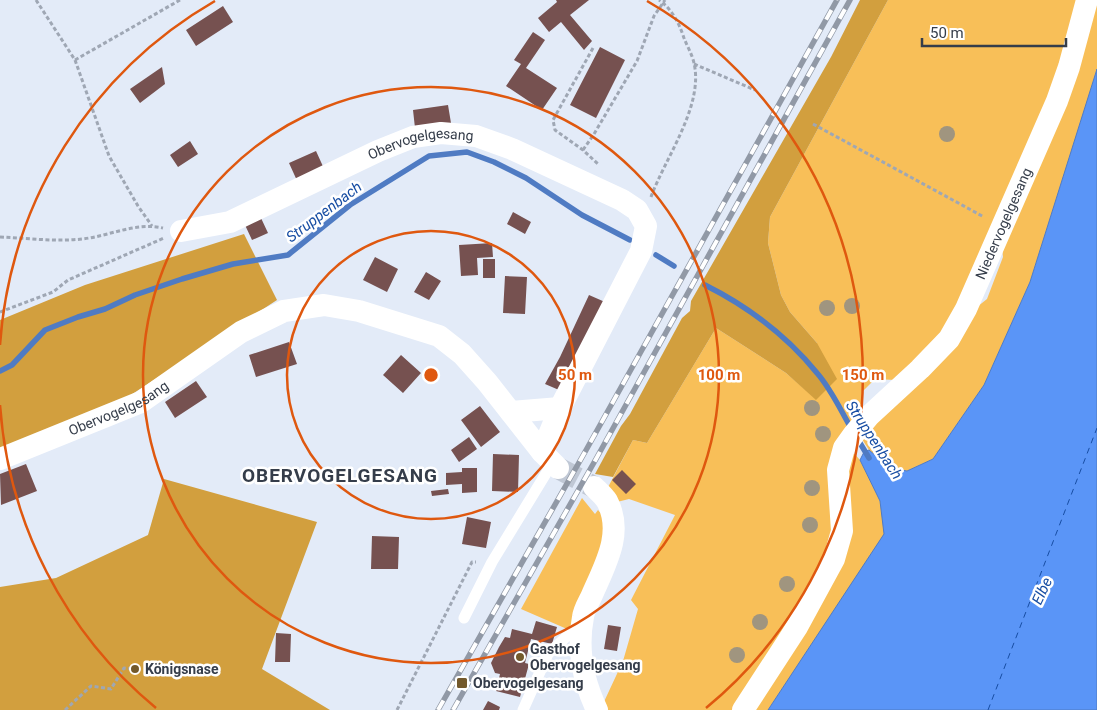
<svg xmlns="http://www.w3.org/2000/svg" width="1097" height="710" font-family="Roboto,sans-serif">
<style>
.green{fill:#f8bf58}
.forest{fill:#d29f3e}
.water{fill:#5a95f7;stroke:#4f7bc3}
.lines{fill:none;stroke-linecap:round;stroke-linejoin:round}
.stream{stroke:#4f7bc3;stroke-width:5.5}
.ferry{stroke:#174da3;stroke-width:1;stroke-dasharray:6 5;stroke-linecap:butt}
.building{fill:#765150}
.minor-tunnel{stroke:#c0c8d5;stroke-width:22;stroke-dasharray:22 11;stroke-linecap:butt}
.path{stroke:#9fa7b4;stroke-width:3;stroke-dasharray:4 2.5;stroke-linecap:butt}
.service{stroke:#fff;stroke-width:11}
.minor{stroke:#fff;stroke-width:22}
.rail-casing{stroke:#9199a6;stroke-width:5.5}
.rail{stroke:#fff;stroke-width:4;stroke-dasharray:11;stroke-linecap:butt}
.tree{fill:#a0957f}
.ring{fill:none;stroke:#df580f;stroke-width:2.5}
.poi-dot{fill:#73592b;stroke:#fff;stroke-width:2}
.labels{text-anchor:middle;stroke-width:5;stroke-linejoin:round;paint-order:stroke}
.street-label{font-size:14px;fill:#353d4a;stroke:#fff}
.poi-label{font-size:14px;font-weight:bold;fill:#353d4a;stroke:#fff;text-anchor:start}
.water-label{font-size:15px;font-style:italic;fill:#174da3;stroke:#fff}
.district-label{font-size:19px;font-weight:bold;letter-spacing:1px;fill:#353d4a;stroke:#fff}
.centre{fill:#df580f;stroke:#fff;stroke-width:2.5}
.ring-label{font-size:15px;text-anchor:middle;font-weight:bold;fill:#df580f;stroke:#fff;stroke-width:5;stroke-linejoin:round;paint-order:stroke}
</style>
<rect width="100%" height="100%" fill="#e3ebf8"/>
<path class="green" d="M888,0H1081L1062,67L944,333L895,380L875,379L863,391L861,415L831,546L736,710H604L602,706L623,661L638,609L631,600L675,515L629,499L617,502L606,491L633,440L647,443L716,328L786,373L816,399L817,343L790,312L781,295L768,243L770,217Z
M1097,0V69L1090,93L1030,282L984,385L933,459L907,471L890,468L869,450L860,436L977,307L987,299L1003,257L1002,247Z
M850,449L860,460L880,501L885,534L768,710H749L840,562L844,477Z
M582,498L595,514L598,510L605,518L608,533L574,623L567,629L521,609Z"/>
<path class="forest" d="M860,0H888L770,217L768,243L781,295L790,312L817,343L837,379L816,400L786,373L716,328L647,443L633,440L613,477L595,474L621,426L630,414L682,318L690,311L691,301L831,57Z
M244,234L277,300L120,402L0,450V320L85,285Z
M164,479L317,522L262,669L330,710H0V587L56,578L148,535Z"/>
<path class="water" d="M1097,69V710H768L884,534L880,501L860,460L864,452L869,450L890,468L907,471L933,459L984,385L1030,282Z"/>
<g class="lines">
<path class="stream" d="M656,255L674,266
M705,285C747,306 787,336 817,373C831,389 840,409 851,428
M0,371L12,365L45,330L78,317L105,309L135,295L182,279L233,264L288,255L350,205L429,156L467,152L494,162L526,178L582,215L630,240
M857,438L869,458"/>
<path class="ferry" d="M988,710L1097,428"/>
</g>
<path class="building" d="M556,0H589L570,15L592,41L584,50L561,22L549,32L538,18L557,2Z
M223,6L233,22L196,46L186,30Z
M533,32L545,40L526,68L557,88L542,110L506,86L521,64L514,60Z
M600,47L625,60L596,118L570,105Z
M162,67L165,84L140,103L130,89Z
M448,105L451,123L415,128L413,110Z
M190,141L198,154L178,167L170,155Z
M316,151L326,173L299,185L289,163Z
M513,212L531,222L525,234L507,224Z
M261,218L268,233L252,240L245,225Z
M492,243L493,257L477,258L478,275L461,276L459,245Z
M375,257L398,269L387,292L363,280Z
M483,259H495V278H483Z
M426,272L441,281L429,300L414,292Z
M505,276L527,277L525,314L503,313Z
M589,295L605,302L559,390L545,384L560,357Z
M289,342L297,364L256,377L249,355Z
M401,355L421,373L403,393L383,375Z
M196,381L207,397L175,418L165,402Z
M480,406L500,432L481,447L461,420Z
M469,437L477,449L459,462L451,450Z
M493,454L519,455L518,492L492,491Z
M26,464L37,491L1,505L0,474Z
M462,468H477V492L462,493V484L446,485V473L462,472Z
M622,470L636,484L626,494L612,480Z
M448,489L449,494L432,496L431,491Z
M467,517L491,522L486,548L462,544Z
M372,536L399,537L398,569H371Z
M536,621L557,627L552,644L531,639L525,663L529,664L520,697L496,691L500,674L495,673L491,663L499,647L505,637L510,638L512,629L532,634Z
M608,625L621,627L617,651L604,649Z
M276,633L291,634L290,662H275Z
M488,701L500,707L499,710H483Z"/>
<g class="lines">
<path class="minor-tunnel" d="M558,468L594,487"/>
<path class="path" d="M36,0L75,60L109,156L138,206L152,226
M593,48L553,120L555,130L583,150L599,165
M75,60L180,0
M694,64L755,90
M813,124L984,217
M583,150L594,134L637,61L654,16L665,0
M651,197C665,158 704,106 694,63C692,54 687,46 684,38C679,23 672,9 659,0
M0,237C27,238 55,242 82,239C110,236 135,222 163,228
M0,312L53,292L68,280L164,238
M65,710L91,686L111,689L124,668L135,669
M397,710L472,562H476"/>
<path class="service" d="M464,618L492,562L553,462
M523,710L548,654L581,623"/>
<g class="minor">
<path id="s1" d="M181,231L230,222L378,151L413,137L441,133L476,136L512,149L622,200L637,210L646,226L641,251L560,408L542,452"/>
<path d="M511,412L560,408"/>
<path id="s2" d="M0,459L141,402L241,332L284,311L324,305L359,311L439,336L462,354L487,382L542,452L558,468"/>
<path d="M594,487C598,491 604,496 607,501C624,533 605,565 592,595C589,602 584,609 583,617C577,648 583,681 597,710"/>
<path id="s3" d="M743,710L797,627L834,559L842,531L838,470L844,448L854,434L869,416L920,369L949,339L966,309L1057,101L1069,67L1087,0"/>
</g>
<g class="rail-casing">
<path id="rail" d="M438,710L585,452L837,0
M453,710L596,459L850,0"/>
</g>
<use href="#rail" class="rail"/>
</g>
<g class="tree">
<circle cx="947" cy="134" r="8"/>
<circle cx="852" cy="306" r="8"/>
<circle cx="827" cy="308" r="8"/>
<circle cx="812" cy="408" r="8"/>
<circle cx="823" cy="434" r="8"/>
<circle cx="812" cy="488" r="8"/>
<circle cx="810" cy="525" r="8"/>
<circle cx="787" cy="584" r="8"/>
<circle cx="760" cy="622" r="8"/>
<circle cx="737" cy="655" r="8"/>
</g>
<g class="ring">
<circle cx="431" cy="375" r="144"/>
<circle cx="431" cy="375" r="288"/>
<path d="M156 708A432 432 0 0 1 0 405M0 345A432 432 0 0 1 215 1M647 1A432 432 0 0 1 706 708"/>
</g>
<g class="poi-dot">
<circle cx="520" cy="657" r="5"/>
<circle cx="135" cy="669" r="5"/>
<rect x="456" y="677" width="12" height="12" rx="2.5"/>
</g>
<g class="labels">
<g class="street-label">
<text dy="5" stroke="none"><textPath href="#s1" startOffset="258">Obervogelgesang</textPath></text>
<text dy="5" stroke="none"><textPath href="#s3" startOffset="569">Niedervogelgesang</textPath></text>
<text dy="5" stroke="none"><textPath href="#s2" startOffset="129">Obervogelgesang</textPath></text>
</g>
<g class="poi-label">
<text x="530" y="654">Gasthof<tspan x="530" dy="16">Obervogelgesang</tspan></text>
<text x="145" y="674">Königsnase</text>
<text x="473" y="688">Obervogelgesang</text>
</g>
<g class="water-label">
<text transform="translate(324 212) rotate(-37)" y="5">Struppenbach</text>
<text transform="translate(874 440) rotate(57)" y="5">Struppenbach</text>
<text transform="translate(1042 591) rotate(-65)" y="5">Elbe</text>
</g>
<g class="district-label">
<text x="340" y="482">OBERVOGELGESANG</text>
</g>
</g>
<circle cx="431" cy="375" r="8" class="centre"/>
<g class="ring-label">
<text x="575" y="380">50 m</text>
<text x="719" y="380">100 m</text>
<text x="863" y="380">150 m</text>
</g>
<path d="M922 38v8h144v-8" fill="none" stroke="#353d4a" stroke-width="2.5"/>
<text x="930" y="38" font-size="15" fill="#353d4a" stroke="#ffffff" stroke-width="4" paint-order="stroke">50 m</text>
</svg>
